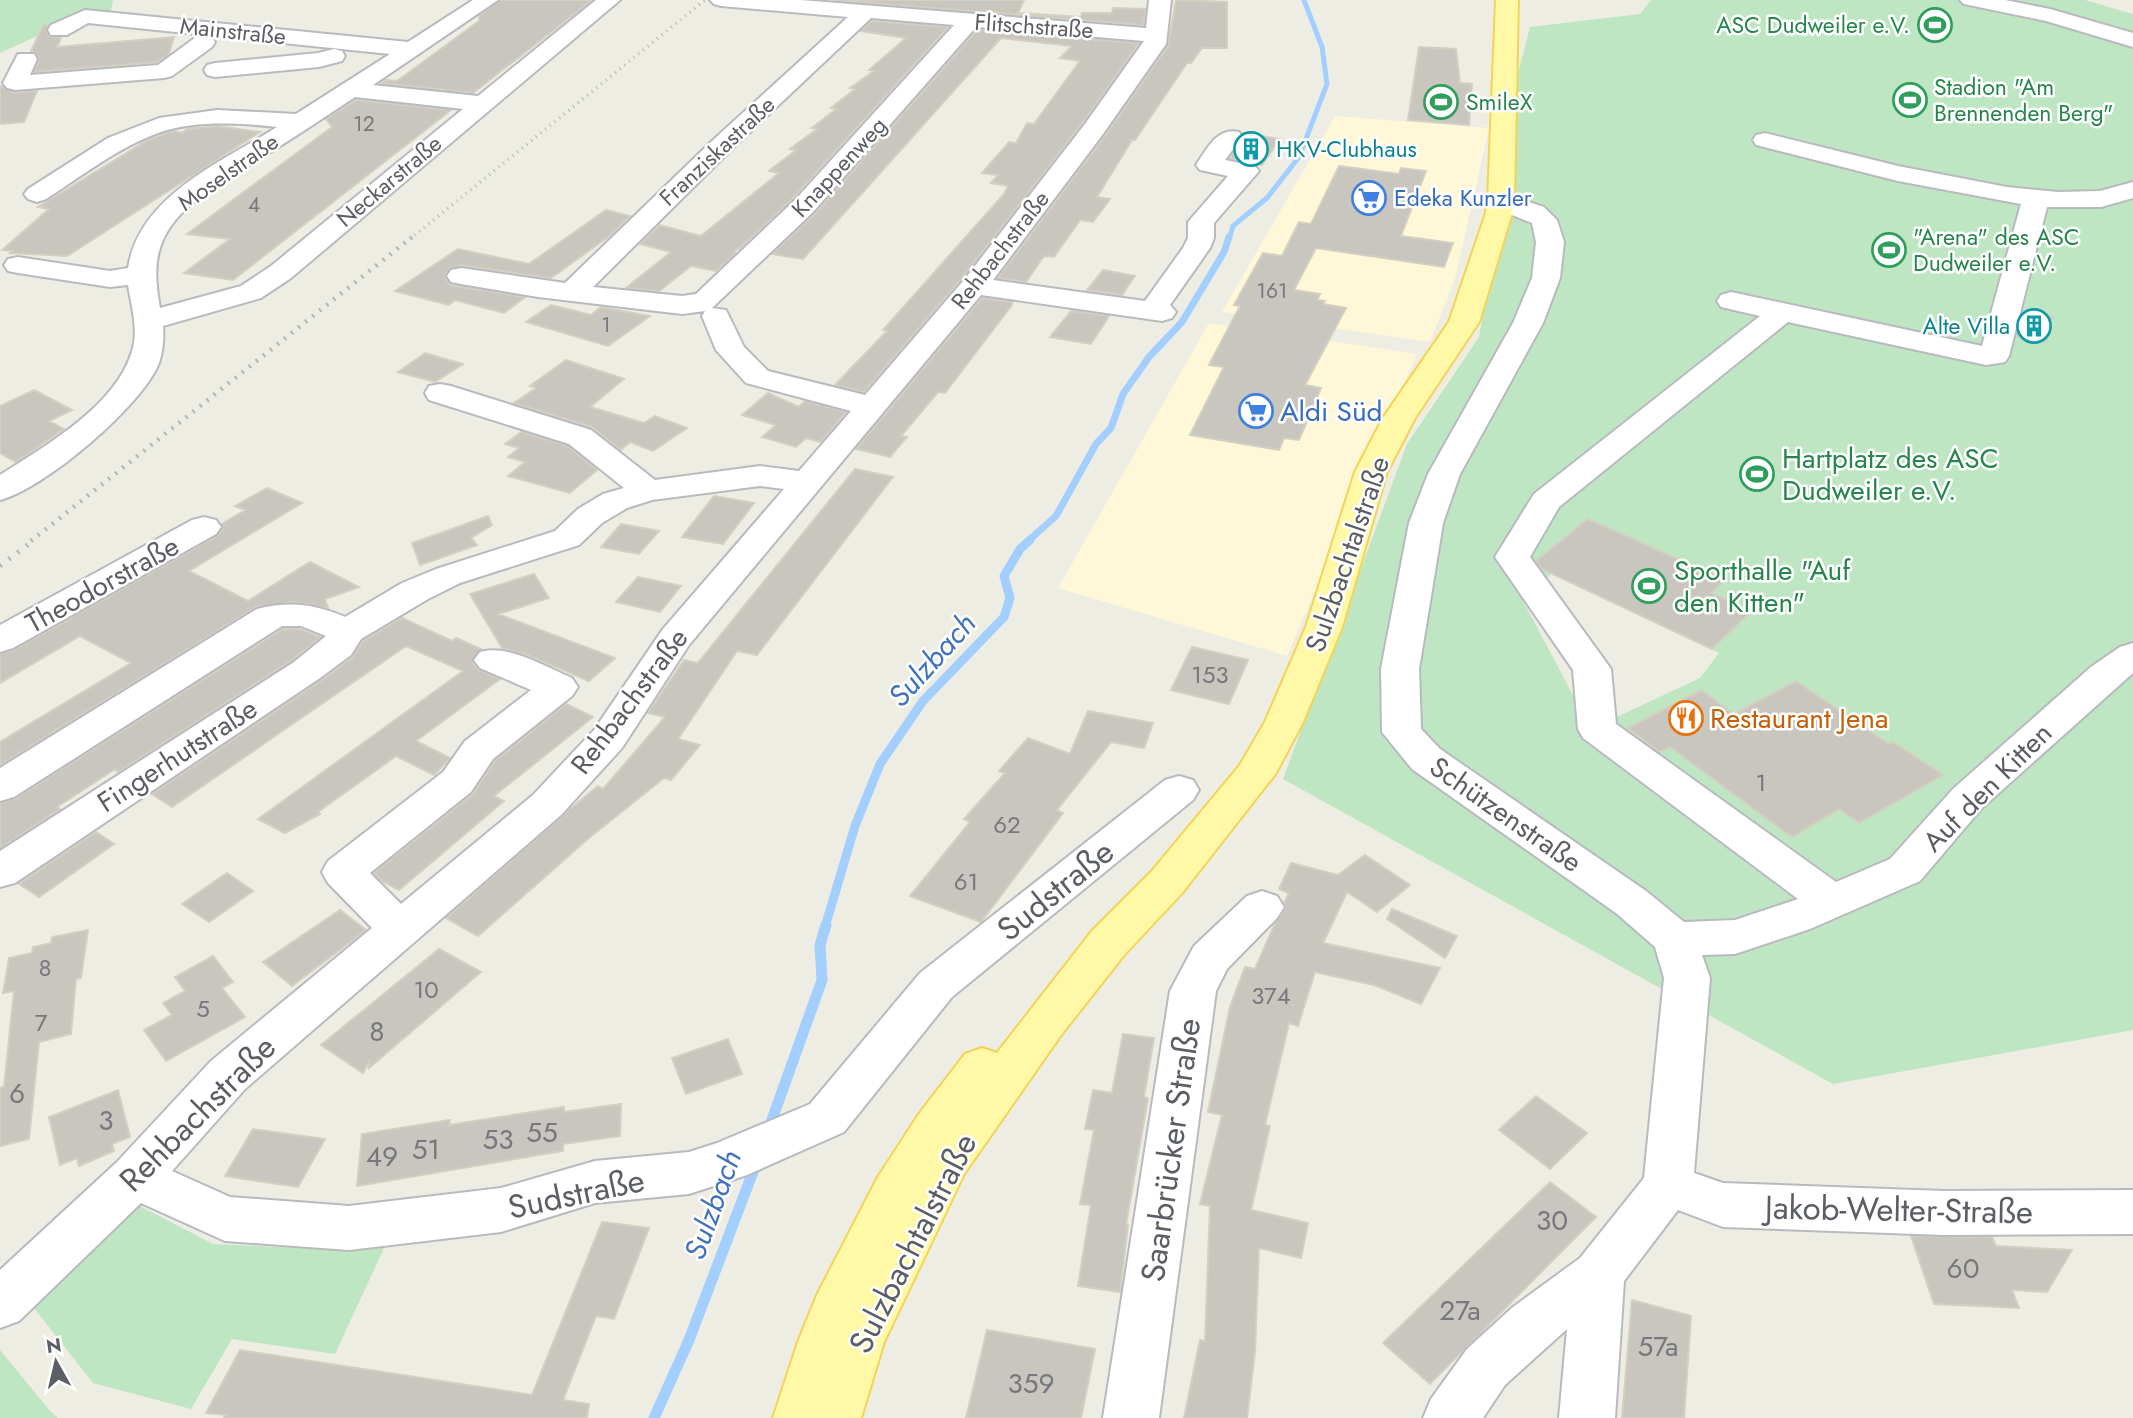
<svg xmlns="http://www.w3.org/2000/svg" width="2133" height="1418" font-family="Jost,sans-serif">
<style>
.commercial{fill:#fef8d8}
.green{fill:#bfe6c2;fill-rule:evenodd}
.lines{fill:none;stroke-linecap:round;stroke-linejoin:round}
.stream-far3{stroke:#a2cfff;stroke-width:5}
.stream-far2{stroke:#a2cfff;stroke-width:7}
.stream-far1{stroke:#a2cfff;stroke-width:9}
.stream{stroke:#a2cfff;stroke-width:11}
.building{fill:#c9c6c0;stroke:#d3cfc1;stroke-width:2}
.minor-casing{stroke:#b8babf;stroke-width:4}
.major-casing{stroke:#f4d456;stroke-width:4}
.minor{fill:#fff;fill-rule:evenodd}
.major{fill:#fff8a7;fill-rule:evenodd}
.rail-far2{stroke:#b4b5b5;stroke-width:3.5;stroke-dasharray:1 5;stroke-linecap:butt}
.rail-far1{stroke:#b4b5b5;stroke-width:4.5;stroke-dasharray:2 7;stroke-linecap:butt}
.rail{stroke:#b4b5b5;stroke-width:5;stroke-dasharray:2 9;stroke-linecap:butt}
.labels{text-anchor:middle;stroke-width:5;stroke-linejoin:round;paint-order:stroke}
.far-number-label{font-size:21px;fill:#76787b}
.far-leisure-label{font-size:23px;fill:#27864d;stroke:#fff;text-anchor:start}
.far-street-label{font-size:23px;fill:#5b5e64;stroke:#fff}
.far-culture-label{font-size:23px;fill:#0d838f;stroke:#fff;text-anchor:start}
.far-shop-label{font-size:23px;fill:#366cbe;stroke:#fff;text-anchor:start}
.number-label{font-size:24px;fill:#76787b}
.shop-label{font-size:28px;fill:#366cbe;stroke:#fff;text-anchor:start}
.leisure-label{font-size:28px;fill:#27864d;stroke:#fff;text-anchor:start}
.street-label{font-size:28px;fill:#5b5e64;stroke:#fff}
.food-label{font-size:28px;fill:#c56008;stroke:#fff;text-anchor:start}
.near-number-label{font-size:28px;fill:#76787b}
.water-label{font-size:30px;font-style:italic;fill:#4073bc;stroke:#fff}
.near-street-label{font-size:33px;fill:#5b5e64;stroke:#fff}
</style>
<rect width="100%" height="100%" fill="#eeede3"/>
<path class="commercial" d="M1335,116L1489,128L1455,279L1430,342L1222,312Z
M1209,323L1417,354L1287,656L1058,588Z"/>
<path class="green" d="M0,0H113L111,11L89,12L0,53Z
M1651,0H2085L2133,14V1030L1833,1084L1283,779L1407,444L1479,337L1510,161L1516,81L1530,27L1640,14ZM1552,574L1719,653L1700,678L1591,729L1521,597Z
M136,1204L213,1244L324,1249L385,1246L335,1354L232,1339L191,1409L93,1383L30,1303Z
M0,1350L51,1412L58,1418H0Z"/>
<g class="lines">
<path class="stream-far3" d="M1229,239L1233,226L1267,198L1299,157L1327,84L1322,47L1304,0"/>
<path class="stream-far2" d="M1028,541L1056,516L1096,444L1111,428L1123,394L1149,357L1182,322L1224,252L1229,237"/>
<path class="stream-far1" d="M825,927L855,826L880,764L923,701L1004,617L1010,598L1004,576L1020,549L1030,540"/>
<path class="stream" d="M769,1128L822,980L820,945L826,925
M654,1418L689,1340L756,1164"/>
</g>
<path class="building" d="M500,0H592L473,93L382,83L386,80L397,81L479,21V16Z
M833,0H1024L1018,13L1081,17L1082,13H1112L1113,8L1145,9L1144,25Z
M1176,0L1227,2V48H1202L1191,63H1187L1135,140H1132L1097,197L1110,199L1093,222L1080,220L1054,257L1044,256L1026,282L998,278L1105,136L1168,46Z
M872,21L948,27L793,198L739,249H736L735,254L716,271L691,266L659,291L626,288L671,252L640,244L660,225L701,236L779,173L769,171L796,150L790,149L817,129L812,128L836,109L831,108L855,89L850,88L874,71L869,70L906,38L861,31Z
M44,24L48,26L46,31L49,36L61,38L57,47L174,37L169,54L157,62L34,72L39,58L36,53L31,51Z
M977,30L1139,43L1083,122L962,278L864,392L835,385L887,331L883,330L1004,194L1008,186L991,183L998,175L982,173L1009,142L1016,143L1027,123L1034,124L1080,61L1060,58L1072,46L1001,38L803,259L772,254L815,214Z
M1419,47L1456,49L1460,83L1472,84L1469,125L1408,120Z
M0,86L14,93L37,91L24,122L0,124Z
M356,100L451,110L233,280L184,273L230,239L187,234L332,127L326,119Z
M217,126L260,132L67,256L10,253L12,251L2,250L49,209L38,207L148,140L173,131L182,133L187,129Z
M1243,133L1280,139L1262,165L1230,158L1244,139Z
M1339,166L1399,174L1401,168L1426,171L1401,236L1453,243L1444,267L1316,248L1294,290L1320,294L1317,300L1325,301L1323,304L1346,308L1305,385L1321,388L1299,440L1284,438L1279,450L1190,435L1224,367L1209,365L1240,306L1234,305L1263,253L1282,256L1299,222L1311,224Z
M606,210L630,216L608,237L551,278L461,265L449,269L445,277L450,285L525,297L504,313L455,300L449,305L395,291L458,249L529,264Z
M1103,270L1135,276L1122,295L1087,290Z
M982,298L1012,302V305L945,393L938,392L901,436L907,437L890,457L856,449Z
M551,305L591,315L601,307L650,316L608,346L526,322Z
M1071,311L1109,316L1091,344L1050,337Z
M2023,311L2053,317L2046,342L2017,336Z
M425,353L463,364L435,382L398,372Z
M566,360L624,379L590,407L644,423L655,416L687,428L653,451L630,442L621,450L592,427L514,403L536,388L530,386Z
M34,390L72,410L49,421L64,429L16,462L0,453V406Z
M768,393L799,407L805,401L846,412L821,442L806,438L796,447L762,437L776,425L742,415Z
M521,432L568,446L597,470L570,493L508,476L525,462L508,457L519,448L505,444Z
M855,469L893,477L757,655L737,651L678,739L700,745L671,780L664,778L589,838L478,936L446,918L570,809L598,786L603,789L665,717L648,713L684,660L698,663Z
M267,488L302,503L189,571L248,601L310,562L359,587L325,599L328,608L291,602L256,607L0,765V742L131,663L80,636L0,683V654L14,650L217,536L223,529L222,524L245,510L235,506Z
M714,496L754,503L723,544L682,537Z
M488,516L492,525L471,538L477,545L420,565L412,543Z
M1588,519L1725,580L1711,593L1752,611L1712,649L1542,569L1536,561Z
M621,524L659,531L639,554L601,547Z
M534,574L549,598L498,614L615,658L589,681L528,655L502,648L470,594Z
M638,577L681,586L660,612L616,602Z
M402,618L452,641L456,638L481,649L472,662L479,670L500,679L416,741L450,758L434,775L396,756L318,812L320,814L285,833L258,819L463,671L406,646L172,807L152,794L322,680L353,657L363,641Z
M283,629H300L321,637L292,660L118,772L115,769L57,807L60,809L0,848V803L15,799Z
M1192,647L1248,660L1229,704L1171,690Z
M1796,681L1889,744L1893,742L1943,775L1859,823L1839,809L1792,837L1670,747L1660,752L1628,728L1701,690L1734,714Z
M566,704L593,717L494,796L504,801L399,890L382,881L374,873L473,794L495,761Z
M1088,711L1153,723L1144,748L1111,742L1057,810L1063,813L981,922L910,896L970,822L964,819L1005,773L999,771L1028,738L1070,754Z
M96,832L114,844L39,897L19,884Z
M1365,855L1410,885L1377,912L1347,892L1323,943L1440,968L1421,1004L1374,985L1315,972L1298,1026L1289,1023L1265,1125L1270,1126L1251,1210L1308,1223L1301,1258L1259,1248L1255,1352L1247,1418H1184L1200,1340L1205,1341L1210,1206L1200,1204L1222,1115L1208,1112L1230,1007L1245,967L1255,969L1275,923L1286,908L1284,903L1289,893L1279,889L1291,863L1338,875Z
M227,873L253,891L209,922L182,904Z
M1392,909L1457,936L1445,958L1387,919Z
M340,910L366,930L292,986L263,962Z
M88,930L81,978L76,979L71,1034L39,1042L29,1139L0,1146V1088L4,1087L14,991L3,993L9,958L32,953L33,947L51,943L52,937Z
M439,949L481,972L369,1068L370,1060L363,1073L321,1045Z
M213,956L233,982L222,988L245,1017L166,1061L144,1030L172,1015L163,1003L185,991L175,977Z
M1123,1034L1154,1038L1144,1097L1148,1098L1126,1225H1128L1120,1292L1078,1286L1091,1205L1080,1204L1094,1130L1085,1129L1093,1090L1112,1093Z
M728,1039L742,1074L686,1094L672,1058Z
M118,1090L130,1137L112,1144L114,1151L79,1166L77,1158L60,1165L49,1117Z
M1536,1096L1587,1133L1550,1169L1499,1130Z
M621,1104L620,1136L563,1144V1151L357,1186L362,1134L450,1120L449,1125L564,1107V1112Z
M253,1129L325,1139L298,1187L225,1176Z
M1550,1182L1596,1217L1430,1384L1383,1343Z
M602,1222L649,1228L614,1319L596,1316L563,1400L589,1404L587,1418H224L226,1415L206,1413L240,1350L532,1395Z
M1911,1236L1992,1237L1996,1246L2072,1250L2047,1292L2012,1290L2019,1308L1934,1304Z
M1632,1300L1691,1316L1684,1418H1622Z
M987,1330L1095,1349L1081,1418H966Z"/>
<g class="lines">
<g class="minor-casing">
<path id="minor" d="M473,0H498L373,85L478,96L596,0H620L291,278L261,298L163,326C164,338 163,351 159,363C142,406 44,489 0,500V475C47,445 123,402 134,343C137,324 131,304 128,285L110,287L18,273L8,271L4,265L8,259L18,257L110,271L128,268C140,195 221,163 277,127C239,123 195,120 158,133C117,148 82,176 46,199L37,202L28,199L24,194L28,189L108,138L159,118L217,110L296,114L390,54L88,23L67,35H51L48,30L51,25L85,10L408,42ZM355,97L463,109L271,266L241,286L160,308C156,285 153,262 163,240C181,199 234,176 269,153C298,135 326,116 355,97Z
M710,0H801L1146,28L1149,0H1171L1166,44L1103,134L993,280L1145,301L1183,248L1188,238V222L1228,176L1200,170L1196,165C1207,149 1217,127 1239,132L1242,137L1225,160L1255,166L1259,171L1214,223V238L1210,248L1170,305L1176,312L1172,318L1162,321L981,295L689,645L622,748L561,815L245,1089L172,1171L230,1197L349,1206L501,1188L595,1161L689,1152L717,1143L810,1104L920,973L1165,780L1179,776L1193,780L1199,790L1193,800L952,997L844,1132L747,1175L689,1194L595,1203L501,1232L349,1250L225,1241L141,1203L19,1321L0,1328V1270L117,1162L211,1061L372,928L328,883L322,872L328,861L443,772L465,741L531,690L480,668L474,660L480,652C509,644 545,667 572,678L578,687L572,696L493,759L471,792L370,873L401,904L533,795L594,730L663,629L784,489L760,486L652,500L627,508L602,523L579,545L460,583L428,599L361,639L351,655L320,678L15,883L0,887V851L294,662L326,636L301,626H282L14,797L0,801V768L257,609C289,601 315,604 345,617L402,583L436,569L555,531L578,509L603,494L624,488L569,444L429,400L425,393L429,386L440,384L451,386L591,430L655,480L760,466L799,471L851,411L746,383L716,350L702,316L705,311L682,314L538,297L461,284L451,282L447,276L451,270L461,268L565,283L712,141L848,17L721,6L714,4ZM871,18L954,25L795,200L696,294L682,296L593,287L730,151ZM976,27L1144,41L1085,124L964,280L865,395L768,371L744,347L726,310L712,308L813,212Z
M1960,0H2005L2050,9L2133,33V47L2046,21L1964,4Z
M204,35L212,37L215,42L212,47L172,76L164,78L15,90L7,88L3,83L18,54H34L37,59L30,75L158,65L196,37Z
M334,49L342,51L345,56L342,61L319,67L215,77L207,75L204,70L207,65L215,63L318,53Z
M1765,133L1898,166L2007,187L2058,192L2100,191L2133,182V198L2101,207H2047L2009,356L2005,362L1986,365L1788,322L1559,507L1530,557L1611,669L1616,724L1836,882L1890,859L1953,789L2091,667L2120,647L2133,643V673L1981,809L1920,881L1810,929L1735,954L1702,955L1710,978L1694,1173L1723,1183L1944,1191L2133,1190V1234L1944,1235L1723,1227L1678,1210L1624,1281L1615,1418H1559L1567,1329L1505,1385L1483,1418H1423L1431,1399L1467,1349L1513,1307L1580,1258L1644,1178L1664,978L1655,947L1616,913L1412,769L1382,732L1381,669L1409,523L1428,474L1513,323L1532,278L1536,242L1532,223L1492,207L1488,201L1492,195L1501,193L1544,207L1557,220L1564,242L1560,278L1543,323L1460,474L1443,523L1419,669L1421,729L1440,749L1646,891L1684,922L1735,920L1798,899L1583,738L1578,729L1573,670L1495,557L1534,494L1760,316L1721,307L1717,301L1721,295L1731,292L1982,346L2021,204L1898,181L1756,145L1753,140L1756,135Z
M204,517L216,520L221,527L216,534L13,648L0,652V625L192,520Z
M1262,891L1277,896L1284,907L1277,918L1227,969L1216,991L1159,1418H1103L1170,991L1194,946L1247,896Z"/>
</g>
<g class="major-casing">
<path id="major" d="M1496,0H1518L1514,201L1511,216L1479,322L1415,418L1387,472L1342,627L1303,722L1276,773L1182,893L1124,955L1061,1035L964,1174L884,1342L861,1418H773L798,1342L817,1295L878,1177L919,1114L965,1054L982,1048L997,1053L1092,931L1152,871L1240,765L1265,722L1306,627L1355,472L1383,418L1449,322L1485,216L1488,201Z"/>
</g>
<use href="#minor" class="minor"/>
<use href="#major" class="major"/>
<path class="rail-far2" d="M410,239L705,0"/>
<path class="rail-far1" d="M31,541L412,237"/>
<path class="rail" d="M0,566L34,540"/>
</g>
<defs>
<g id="stadium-ring" transform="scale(1.75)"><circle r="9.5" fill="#fff" stroke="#2e9e5b" stroke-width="1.5"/><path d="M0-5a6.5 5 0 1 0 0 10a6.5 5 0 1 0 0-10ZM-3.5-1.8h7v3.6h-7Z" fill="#2e9e5b"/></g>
<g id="building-ring" transform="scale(1.75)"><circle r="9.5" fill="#fff" stroke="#0f9aa8" stroke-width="1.5"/><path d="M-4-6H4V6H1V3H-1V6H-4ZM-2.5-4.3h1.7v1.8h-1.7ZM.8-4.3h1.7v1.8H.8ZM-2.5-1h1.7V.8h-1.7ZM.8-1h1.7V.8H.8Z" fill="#0f9aa8"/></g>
<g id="supermarket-ring" transform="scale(1.75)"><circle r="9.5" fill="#fff" stroke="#3f7fe0" stroke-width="1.5"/><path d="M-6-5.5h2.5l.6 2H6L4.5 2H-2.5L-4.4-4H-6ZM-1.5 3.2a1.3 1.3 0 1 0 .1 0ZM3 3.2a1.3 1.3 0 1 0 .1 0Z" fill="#3f7fe0"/></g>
<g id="restaurant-ring" transform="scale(1.75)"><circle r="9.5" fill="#fff" stroke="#e8710a" stroke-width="1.5"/><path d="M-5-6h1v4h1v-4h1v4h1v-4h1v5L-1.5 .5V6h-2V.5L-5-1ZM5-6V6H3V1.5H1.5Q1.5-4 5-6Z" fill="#e8710a"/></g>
</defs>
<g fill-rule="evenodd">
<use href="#stadium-ring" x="1935" y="25"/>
<use href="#stadium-ring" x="1910" y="100"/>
<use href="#stadium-ring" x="1441" y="102"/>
<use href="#building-ring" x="1251" y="149"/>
<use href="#supermarket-ring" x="1369" y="198"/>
<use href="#stadium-ring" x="1889" y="250"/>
<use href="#building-ring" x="2034" y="326"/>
<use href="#supermarket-ring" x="1256" y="411"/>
<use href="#stadium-ring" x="1757" y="474"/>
<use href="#stadium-ring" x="1649" y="586"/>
<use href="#restaurant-ring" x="1686" y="718"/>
</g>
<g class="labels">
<g class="far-number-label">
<text x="364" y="131">12</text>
<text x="254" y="212">4</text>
<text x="1272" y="298">161</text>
<text x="606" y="332">1</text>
</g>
<g class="far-leisure-label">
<text x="1910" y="33" text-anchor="end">ASC Dudweiler e.V.</text>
<text x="1934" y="95">Stadion "Am<tspan x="1934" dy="26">Brennenden Berg"</tspan></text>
<text x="1466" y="110">SmileX</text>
<text x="1913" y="245">"Arena" des ASC<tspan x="1913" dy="26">Dudweiler e.V.</tspan></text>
</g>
<g class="far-street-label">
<text transform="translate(1034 26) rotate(4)" y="8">Flitschstraße</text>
<text transform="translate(233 31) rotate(6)" y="8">Mainstraße</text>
<text transform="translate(717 151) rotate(-43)" y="8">Franziskastraße</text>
<text transform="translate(839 167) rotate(-47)" y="8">Knappenweg</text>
<text transform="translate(228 172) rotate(-35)" y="8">Moselstraße</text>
<text transform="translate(389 181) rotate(-40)" y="8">Neckarstraße</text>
<text transform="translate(1000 250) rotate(-52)" y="8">Rehbachstraße</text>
</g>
<g class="far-culture-label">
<text x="1276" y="157">HKV-Clubhaus</text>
<text x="2010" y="334" text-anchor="end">Alte Villa</text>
</g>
<g class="far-shop-label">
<text x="1394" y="206">Edeka Kunzler</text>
</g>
<g class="number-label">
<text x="1210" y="683">153</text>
<text x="1761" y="791">1</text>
<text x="1007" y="833">62</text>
<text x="966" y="890">61</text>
<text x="45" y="976">8</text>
<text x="426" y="998">10</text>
<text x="1271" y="1004">374</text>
<text x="203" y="1017">5</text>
<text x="41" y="1031">7</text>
</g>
<g class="shop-label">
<text x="1280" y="421">Aldi Süd</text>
</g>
<g class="leisure-label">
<text x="1782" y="468">Hartplatz des ASC<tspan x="1782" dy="32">Dudweiler e.V.</tspan></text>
<text x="1674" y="580">Sporthalle "Auf<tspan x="1674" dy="32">den Kitten"</tspan></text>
</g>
<g class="street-label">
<text transform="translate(1347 554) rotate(-71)" y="10">Sulzbachtalstraße</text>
<text transform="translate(102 584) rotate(-29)" y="10">Theodorstraße</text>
<text transform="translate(629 701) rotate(-53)" y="10">Rehbachstraße</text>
<text transform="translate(177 755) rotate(-33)" y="10">Fingerhutstraße</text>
<text transform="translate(1987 787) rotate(-45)" y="10">Auf den Kitten</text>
<text transform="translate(1506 814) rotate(35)" y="10">Schützenstraße</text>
</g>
<g class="food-label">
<text x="1710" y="728">Restaurant Jena</text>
</g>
<g class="near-number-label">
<text x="377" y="1041">8</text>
<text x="17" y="1103">6</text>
<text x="106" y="1130">3</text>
<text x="542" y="1142">55</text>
<text x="498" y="1149">53</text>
<text x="426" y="1159">51</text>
<text x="382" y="1166">49</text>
<text x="1552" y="1230">30</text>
<text x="1963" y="1278">60</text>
<text x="1460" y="1320">27a</text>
<text x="1658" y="1356">57a</text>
<text x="1031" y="1393">359</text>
</g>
<g class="water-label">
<text transform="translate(932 660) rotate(-48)" y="10">Sulzbach</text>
<text transform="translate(713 1205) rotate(-70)" y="10">Sulzbach</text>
</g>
<g class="near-street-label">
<text transform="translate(1055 890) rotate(-39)" y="12">Sudstraße</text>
<text transform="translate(197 1113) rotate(-45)" y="12">Rehbachstraße</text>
<text transform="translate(1170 1150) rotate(-82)" y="12">Saarbrücker Straße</text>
<text transform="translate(576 1193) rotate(-12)" y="12">Sudstraße</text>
<text transform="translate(1899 1209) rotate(1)" y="12">Jakob-Welter-Straße</text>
<text transform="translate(912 1243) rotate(-63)" y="12">Sulzbachtalstraße</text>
</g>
</g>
<g transform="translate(56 1362) rotate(352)" stroke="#ffffff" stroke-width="5" paint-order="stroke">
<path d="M0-5L12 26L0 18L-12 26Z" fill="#5b5e64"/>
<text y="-10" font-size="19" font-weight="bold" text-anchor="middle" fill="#5b5e64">N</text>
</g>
</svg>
